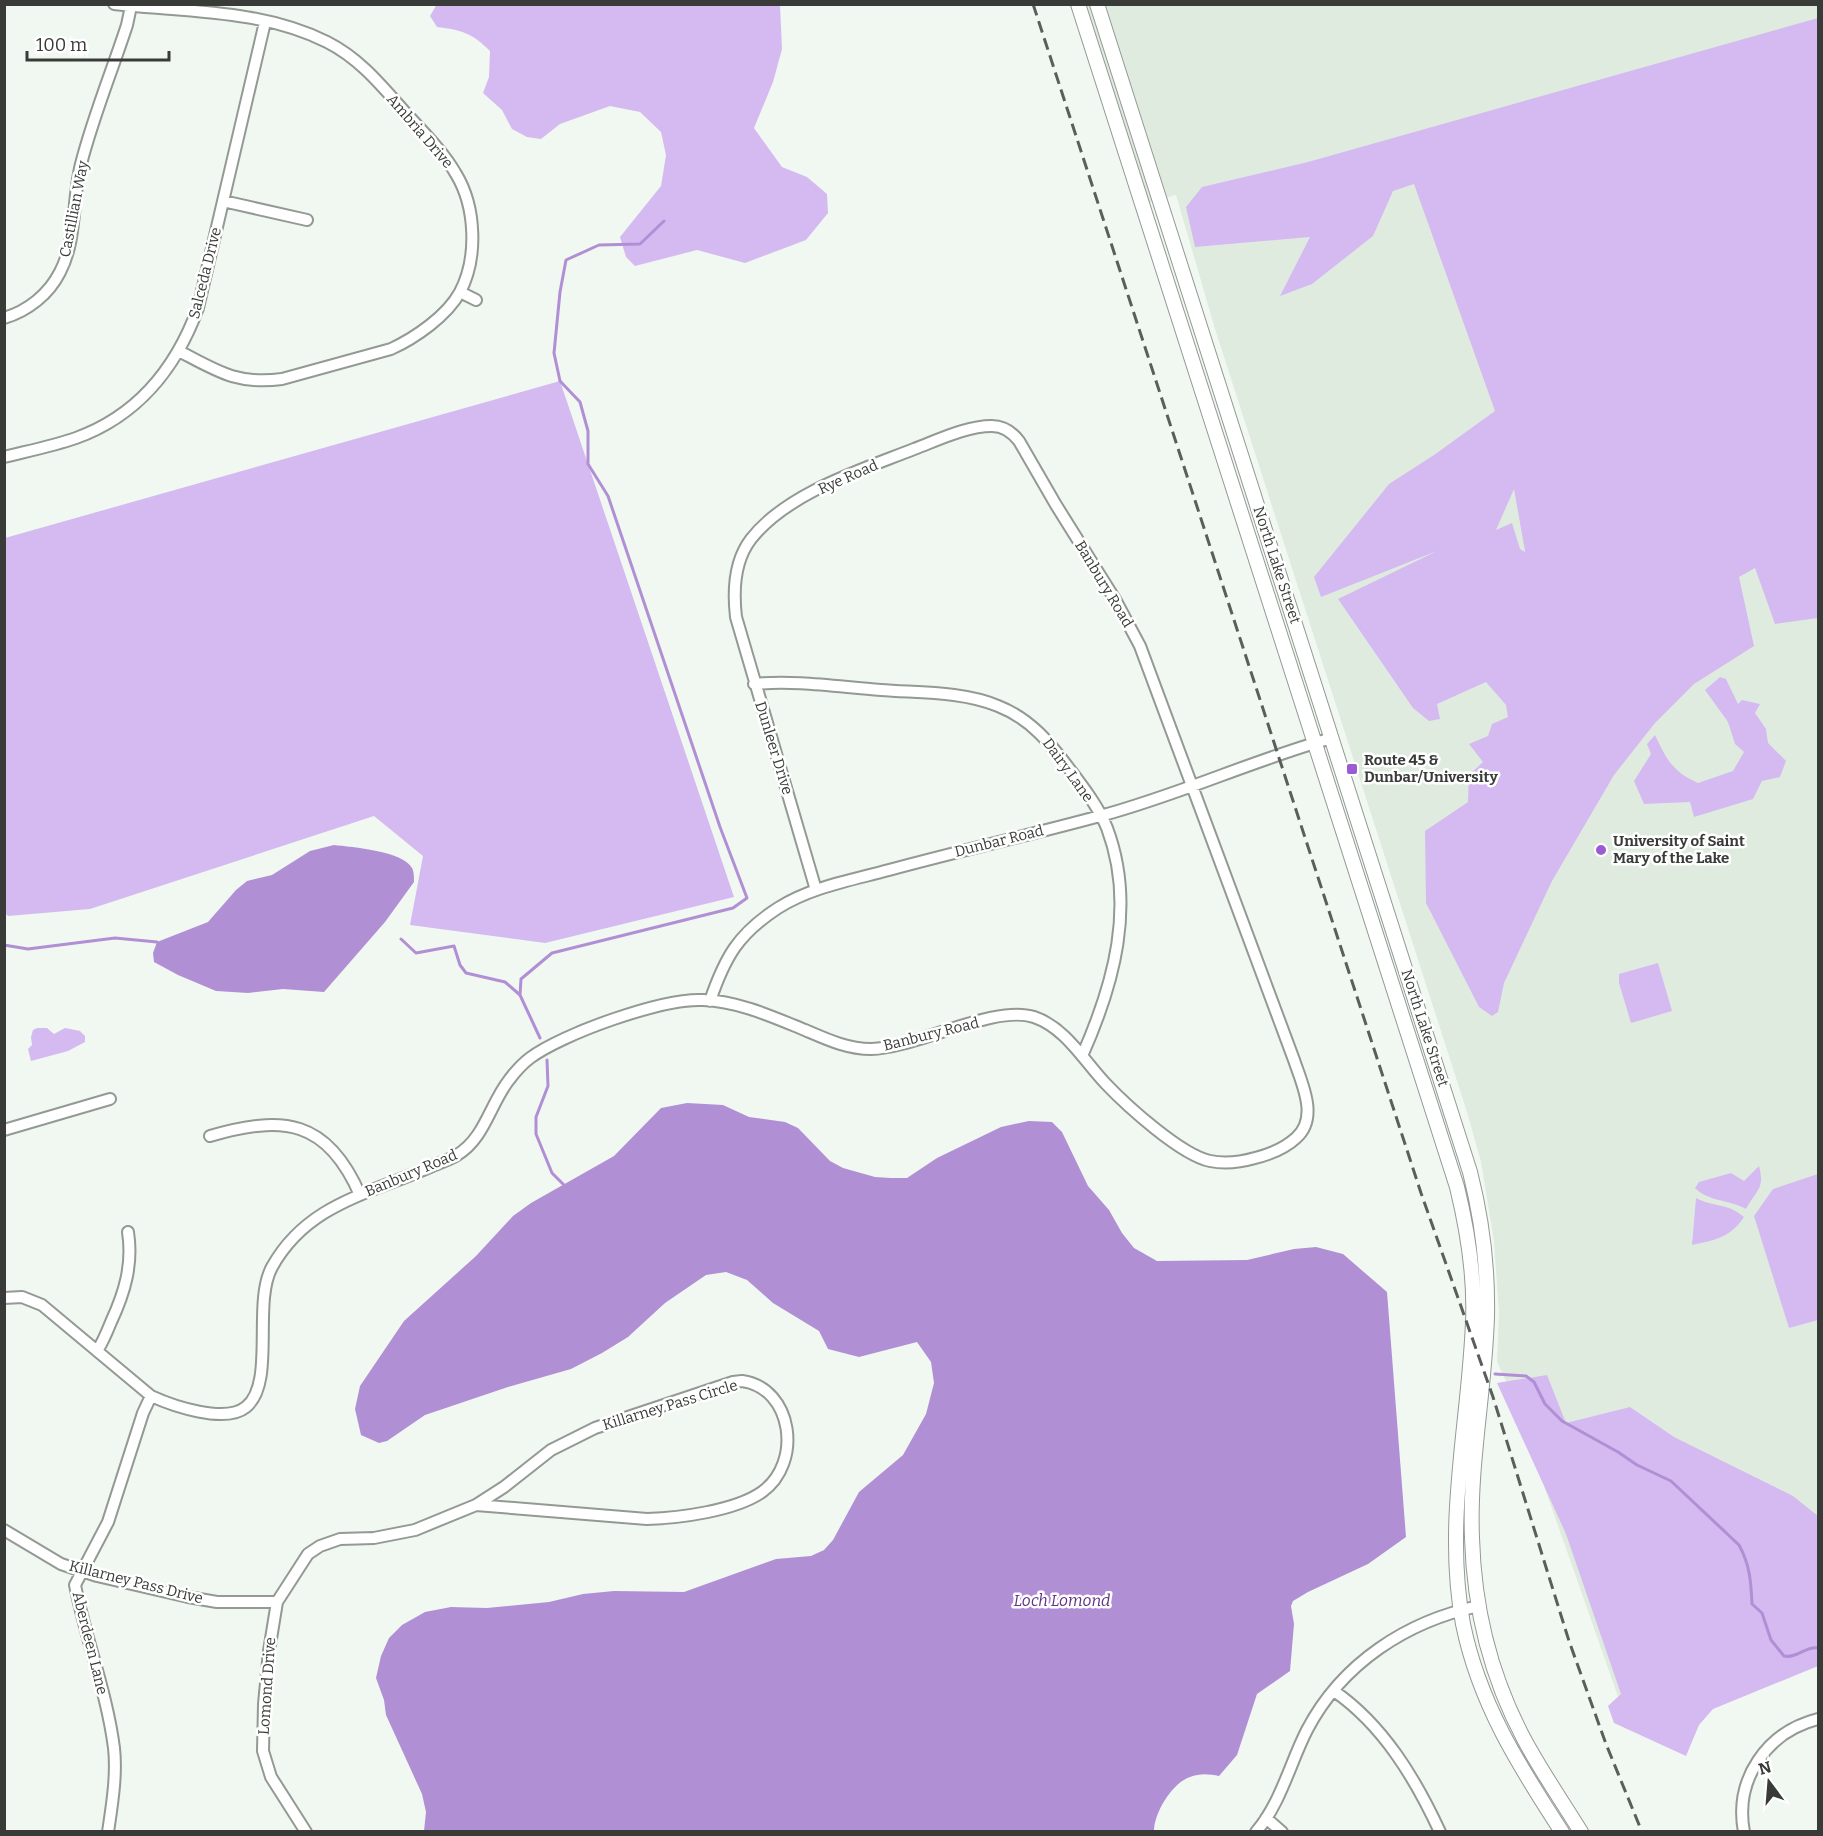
<svg xmlns="http://www.w3.org/2000/svg" width="1823" height="1836" font-family="Bitter,serif">
<style>
.built{fill:#e0ebe0}
.green{fill:#d4baf1;fill-rule:evenodd}
.water{fill:#b18fd5}
.lines{fill:none;stroke-linecap:round;stroke-linejoin:round}
.stream{stroke:#b18fd5;stroke-width:3}
.minor-casing{stroke:#939993;stroke-width:14}
.major-casing{stroke:#939993;stroke-width:16}
.minor{stroke:#fff;stroke-width:10}
.major{stroke:#fff;stroke-width:14}
.rail{stroke:#5b5f5b;stroke-width:3;stroke-dasharray:12 6;stroke-linecap:butt}
.poi-dot{fill:#9b5cd3;stroke:#fff;stroke-width:2}
.labels{text-anchor:middle;stroke-width:5;stroke-linejoin:round;paint-order:stroke}
.street-label{font-size:15px;fill:#383b38;stroke:#fff}
.poi-label{font-size:15px;font-weight:bold;fill:#383b38;stroke:#fff;text-anchor:start}
.water-label{font-size:16px;font-style:italic;fill:#603387;stroke:#fff}
</style>
<rect width="100%" height="100%" fill="#f1f8f1"/>
<path class="built" d="M1084,5H1818V1666L1628,1725L1511,1392L1497,1362L1499,1312L1494,1241L1481,1162L1467,1112L1215,329L1176,195L1148,203Z"/>
<path class="green" d="M437,4L780,5L782,49L773,82L754,128L782,167L807,177L827,194L828,213L806,240L745,263L697,250L635,266L626,257L620,237L661,186L666,155L661,132L640,112L610,106L560,124L541,139L527,137L512,129L502,110L483,93L489,77L490,51C472,33 462,30 437,27L430,16Z
M1818,18V618L1775,624L1755,568L1739,577L1754,646L1694,684L1655,723L1614,775L1552,881L1504,983L1498,1012L1492,1016L1479,1007L1426,903L1425,831L1468,802L1469,775L1483,762L1469,744L1488,736L1492,724L1508,717L1506,705L1486,682L1437,704L1440,719L1429,721L1413,708L1338,599L1437,551L1321,597L1314,577L1389,484L1434,455L1495,411L1414,184L1393,191L1373,236L1312,284L1280,296L1310,237L1195,247L1186,207L1202,187L1308,162ZM1514,489L1525,551V552L1520,549L1512,523L1496,530Z
M560,381L734,897L545,943L410,925L423,856L374,816L90,909L8,916L5,913V538Z
M1720,677L1726,679L1738,704L1742,700L1760,704L1755,713L1766,729L1768,743L1786,761L1780,777L1762,781L1753,799L1694,817L1690,802L1644,804L1634,781L1651,754L1647,744L1655,735C1667,760 1672,771 1698,783L1733,771L1744,752L1735,744L1728,722L1705,690Z
M1658,963L1672,1011L1631,1023L1619,983V974Z
M37,1028H47L54,1034L65,1028L80,1031L85,1036V1042L68,1051L31,1061L28,1049L32,1045L31,1037L33,1030Z
M1759,1166C1765,1189 1757,1189 1746,1209C1728,1199 1709,1202 1695,1188L1699,1182L1731,1173L1744,1181Z
M1818,1174V1320L1789,1328L1754,1216L1773,1189Z
M1696,1198C1715,1208 1726,1202 1744,1217C1730,1238 1715,1240 1692,1245Z
M1547,1375L1566,1423L1630,1407L1674,1437L1793,1496L1818,1516V1666L1713,1709L1699,1725L1686,1756L1614,1723L1608,1706L1621,1694L1566,1534L1497,1383Z"/>
<path class="water" d="M334,845C352,847 403,851 412,868C414,871 414,878 414,882L385,922L324,992L283,989L248,993L216,991L178,975L154,962L153,953L157,942L208,922L236,890L247,881L272,875L310,851Z
M687,1103L723,1105L749,1117L785,1122L798,1128L830,1161L843,1168L875,1177L891,1178H907L937,1158L1001,1127L1029,1121L1052,1122L1062,1132L1088,1186L1109,1210L1122,1233L1134,1248L1157,1261L1247,1260L1294,1249L1316,1247L1343,1254L1387,1292L1406,1537L1368,1564L1308,1592L1293,1601L1291,1606L1294,1624L1290,1671L1257,1694L1237,1755L1219,1776C1209,1774 1200,1773 1190,1777C1172,1783 1154,1813 1154,1831H424L426,1812L422,1794L386,1715L384,1700L376,1678L381,1656L389,1638L402,1625L425,1612L451,1607L487,1608L549,1602L583,1594L614,1591L684,1592L776,1559L811,1556L824,1550L833,1540L859,1492L903,1455L926,1414L934,1383L931,1362L917,1342L859,1357L828,1349L819,1331L773,1303L747,1280L726,1272L706,1275L665,1303L628,1337L602,1353L571,1369L508,1387L425,1415L387,1441L379,1443L361,1435L355,1409L360,1386L404,1321L476,1256L513,1216L531,1203L614,1156L661,1108Z"/>
<g class="lines">
<path class="stream" d="M401,939L416,953L454,946L460,965L466,973L505,982L520,995L540,1038
M4,945L28,949L115,938L157,942
M520,995L521,979L552,953L733,908L747,898L720,827L608,496L588,464V431L580,402L560,381L554,353L560,292L566,260L599,245L640,244L664,221
M547,1060L548,1086L536,1117V1134L552,1173L564,1185
M1495,1374L1526,1376L1534,1382L1545,1404L1562,1421L1618,1452L1637,1465L1671,1481L1739,1545C1750,1565 1751,1582 1752,1604L1762,1613L1771,1640L1784,1656C1796,1659 1806,1646 1818,1648"/>
<g class="minor-casing">
<path id="minor" d="M114,4C185,12 261,9 327,42C359,58 381,85 404,111C422,131 443,151 456,174C476,207 478,258 460,292C447,316 415,338 391,349L282,379C237,385 217,371 179,351
M223,201L307,220
M460,292L476,300
M4,318C28,311 49,294 60,272C77,240 72,199 81,164C93,117 112,71 127,25L131,6
M4,457C28,451 53,446 76,438C137,416 176,368 198,308L265,22
M754,684C796,680 839,687 881,690C918,693 962,691 998,706C1031,719 1050,743 1071,771C1084,788 1099,808 1107,828C1136,905 1114,984 1082,1056
M710,1001C725,957 738,934 778,908C811,887 852,880 889,870C959,851 1030,835 1100,816C1179,795 1253,760 1332,738
M4,1130L110,1099
M210,1136C283,1115 327,1119 360,1195
M4,1298L22,1297L42,1305L151,1396C173,1406 225,1424 246,1407C276,1383 252,1303 272,1267C307,1204 369,1194 430,1167C439,1163 449,1160 457,1155C485,1138 490,1104 509,1080C515,1072 522,1064 530,1058C562,1034 662,998 703,1000C738,1001 773,1017 805,1030C826,1039 847,1049 871,1049C917,1048 994,1004 1034,1017C1066,1028 1084,1061 1106,1084C1127,1106 1181,1155 1210,1161C1225,1164 1241,1162 1255,1158C1271,1154 1284,1149 1296,1138C1319,1118 1302,1084 1294,1060L1140,646L1116,601L1056,505L1019,441C1012,432 1004,426 992,426C966,426 938,440 914,449C861,470 787,493 751,539C734,561 733,591 736,617L816,890
M97,1351C103,1342 107,1332 111,1322C125,1292 133,1264 128,1232
M742,1381C793,1388 803,1463 762,1492C735,1511 679,1518 647,1519L476,1505L504,1487L551,1450L595,1428L733,1382Z
M4,1530L61,1564L97,1576L188,1597L217,1602H277
M1334,1691C1383,1725 1415,1778 1440,1832
M1266,1818L1282,1832
M108,1832C112,1805 117,1775 114,1748C107,1693 86,1640 75,1585L108,1522L143,1413L151,1396
M306,1832L271,1777L263,1751L264,1704L269,1651L277,1602L308,1554L320,1546L340,1539L374,1538L415,1530L476,1505
M1256,1832C1281,1803 1290,1763 1307,1730C1342,1663 1407,1621 1479,1606
M1744,1832C1734,1779 1767,1732 1818,1719"/>
</g>
<g class="major-casing">
<path id="major" d="M1078,4L1457,1187C1468,1232 1475,1276 1473,1322C1469,1423 1444,1523 1463,1624C1479,1703 1519,1766 1562,1832
M1097,4L1470,1172C1482,1219 1488,1267 1487,1316C1485,1390 1469,1464 1472,1538C1474,1608 1491,1677 1524,1739C1541,1771 1562,1801 1581,1832"/>
</g>
<use href="#minor" class="minor"/>
<use href="#major" class="major"/>
<path class="rail" d="M1033,4L1421,1193L1493,1397L1569,1641L1606,1744L1642,1832"/>
</g>
<g class="poi-dot">
<rect x="1346" y="763" width="12" height="12" rx="3"/>
<circle cx="1601" cy="850" r="6"/>
</g>
<g class="labels">
<g class="street-label">
<text transform="translate(420 131) rotate(49)" y="5">Ambria Drive</text>
<text transform="translate(74 209) rotate(-79)" y="5">Castillian Way</text>
<text transform="translate(205 273) rotate(-76)" y="5">Salceda Drive</text>
<text transform="translate(848 477) rotate(-24)" y="5">Rye Road</text>
<text transform="translate(1277 565) rotate(72)" y="5">North Lake Street</text>
<text transform="translate(1104 584) rotate(59)" y="5">Banbury Road</text>
<text transform="translate(774 748) rotate(73)" y="5">Dunleer Drive</text>
<text transform="translate(1068 770) rotate(54)" y="5">Dairy Lane</text>
<text transform="translate(999 841) rotate(-14)" y="5">Dunbar Road</text>
<text transform="translate(1425 1028) rotate(72)" y="5">North Lake Street</text>
<text transform="translate(931 1034) rotate(-14)" y="5">Banbury Road</text>
<text transform="translate(411 1173) rotate(-23)" y="5">Banbury Road</text>
<text transform="translate(670 1405) rotate(-17)" y="5">Killarney Pass Circle</text>
<text transform="translate(136 1582) rotate(14)" y="5">Killarney Pass Drive</text>
<text transform="translate(90 1643) rotate(76)" y="5">Aberdeen Lane</text>
<text transform="translate(267 1686) rotate(-86)" y="5">Lomond Drive</text>
</g>
<g class="poi-label">
<text x="1364" y="765">Route 45 &amp;<tspan x="1364" dy="17">Dunbar/University</tspan></text>
<text x="1613" y="846">University of Saint<tspan x="1613" dy="17">Mary of the Lake</tspan></text>
</g>
<g class="water-label">
<text x="1062" y="1606">Loch Lomond</text>
</g>
</g>
<rect width="1823" height="1836" fill="none" stroke="#383b38" stroke-width="12"/>
<g transform="translate(1769 1782) rotate(344)" stroke="#ffffff" stroke-width="4.5" paint-order="stroke">
<path d="M0-4.5L10 22L0 15L-10 22Z" fill="#383b38"/>
<text y="-9" font-size="16" font-weight="bold" text-anchor="middle" fill="#383b38">N</text>
</g>
<path d="M27 51v9h142v-9" fill="none" stroke="#383b38" stroke-width="3"/>
<text x="36" y="51" font-size="18" fill="#383b38" stroke="#ffffff" stroke-width="4.5" paint-order="stroke">100 m</text>
</svg>
